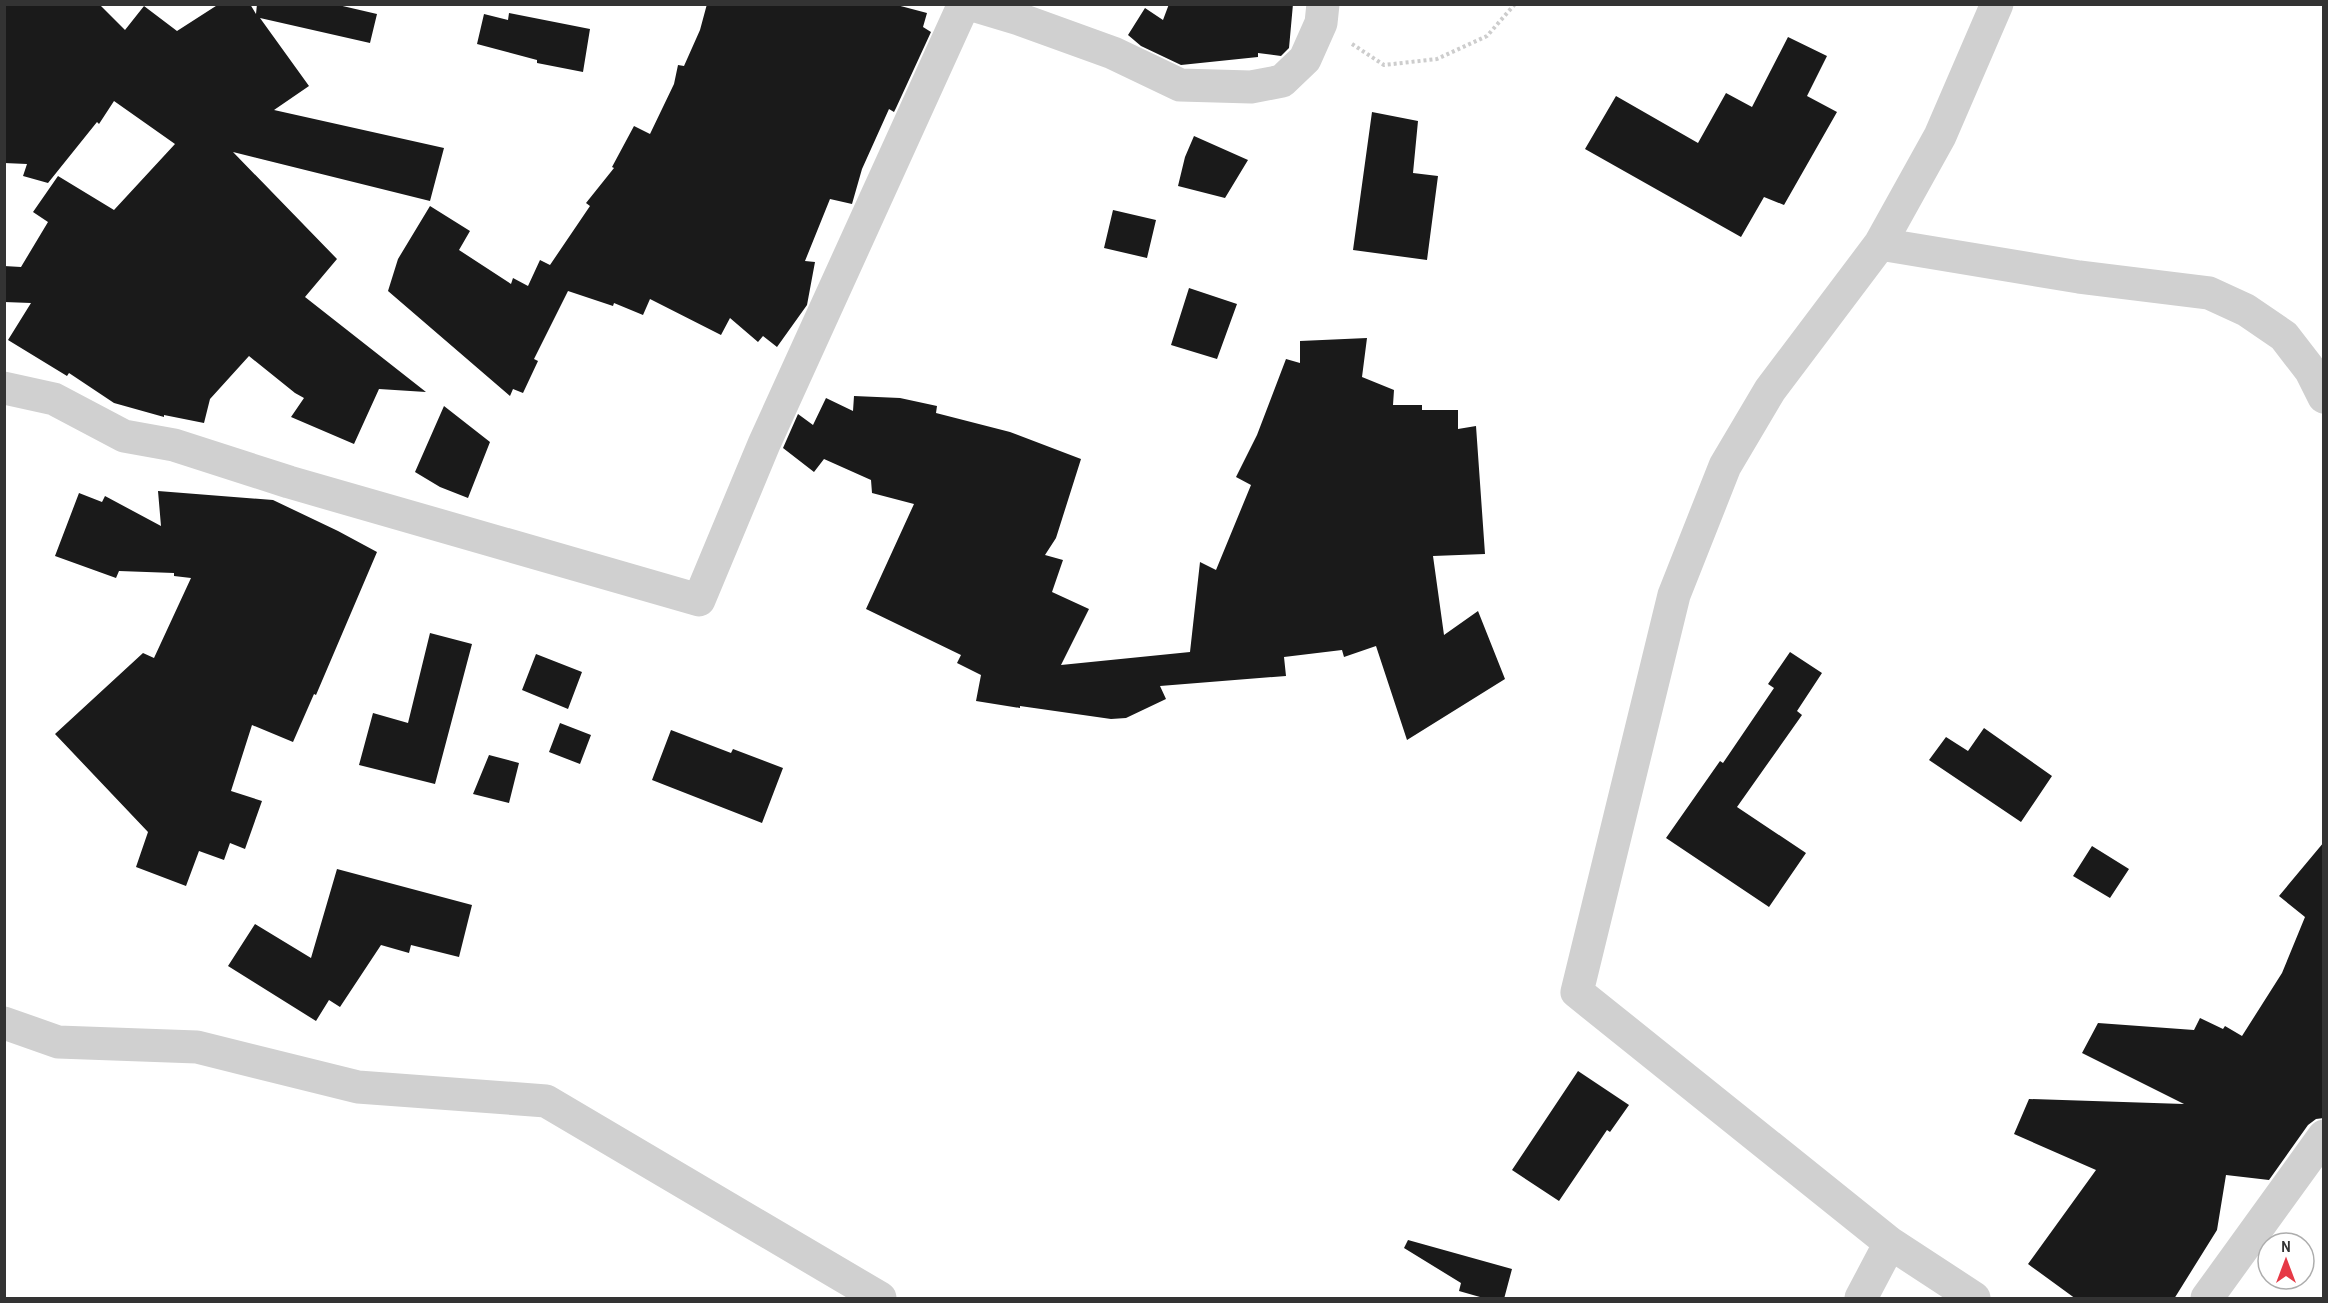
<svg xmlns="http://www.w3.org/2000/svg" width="2328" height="1303" font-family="'Archivo Narrow',sans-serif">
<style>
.building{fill:#1a1a1a}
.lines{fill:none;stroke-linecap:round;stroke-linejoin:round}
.path{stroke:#cdcdcd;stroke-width:4;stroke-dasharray:3 3;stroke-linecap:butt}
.minor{stroke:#d0d0d0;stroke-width:33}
</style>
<rect width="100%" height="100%" fill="#fff"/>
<path class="building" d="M4,4H99L125,30L144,6L177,31L219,4H250L256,14L257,4H334L377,14L370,43L260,18L309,86L274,110L444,148L430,201L233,152L337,259L305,297L426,392L379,389L354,444L291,417L304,398L295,393L249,356L210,399L204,423L164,415V417L114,403L69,373L67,376L8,340L31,303L4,302V266L21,267L48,222L33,212L58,176L114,210L175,144L114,101L99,124L97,122L48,183L23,176L27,164L4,163Z
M707,4H893L927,13L923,27L931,32L896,108L894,112L889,109L862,169L852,204L830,199L805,261L815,262L807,305L777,347L763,336L758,342L730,318L721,335L650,299L643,315L614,303L613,306L568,291L534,359L538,361L523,393L513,389L510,396L388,291L398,259L430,206L470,231L459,250L511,284L513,278L528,286L540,260L550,265L590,206L586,203L614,168L612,167L634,126L650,134L674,84L678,65L684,66L700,30Z
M1169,4H1293L1289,48L1281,56L1258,53V57L1181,65L1141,46L1128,35L1145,8L1163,20Z
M509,13L590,29L583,72L537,63V60L477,44L484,14L508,20Z
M1788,37L1827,56L1807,96L1837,112L1784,205L1764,197L1741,237L1585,149L1616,96L1698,143L1726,93L1752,107Z
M1372,112L1418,121L1413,173L1438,176L1427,260L1353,250Z
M1194,136L1248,160L1225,198L1178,186L1185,157Z
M1113,210L1156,220L1147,258L1104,248Z
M1189,288L1237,304L1217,359L1171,345Z
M1367,338L1362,377L1394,390L1393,405H1422V410H1458V429L1476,426L1485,554L1433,556L1444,635L1478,611L1505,679L1407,740L1376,646L1344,657L1342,650L1284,657L1286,676L1160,686L1166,699L1126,718L1111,719L1020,706V708L976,701L981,675L957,663L961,655L866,609L914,504L872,493L871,480L824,459L814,472L783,448L798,414L813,425L826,398L853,411L854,396L900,398L937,406L936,413L1010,432L1081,459L1056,538L1045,555L1063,560L1052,592L1089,609L1061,665L1190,652L1200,562L1216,570L1251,485L1236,477L1257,435L1286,359L1300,363V341Z
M444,406L490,442L468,498L440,487L415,472Z
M158,491L273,500L338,531L377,552L316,695L314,694L293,742L252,725L231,791L262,801L245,849L230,843L224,860L199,851L186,886L136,867L148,832L55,734L143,653L154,658L191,578L174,576V573L119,571L116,578L55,556L79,493L102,502L105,496L161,526Z
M430,633L472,644L435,784L359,765L373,713L408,723Z
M1790,652L1822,673L1797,711L1802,715L1737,807L1806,853L1769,907L1666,838L1720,761L1723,763L1774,688L1768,684Z
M536,654L582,672L568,709L522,690Z
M560,723L591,735L580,764L549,752Z
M1984,728L2052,776L2021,822L1929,760L1946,737L1968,751Z
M671,730L731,753L733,749L783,768L762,823L652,780Z
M489,755L519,763L509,803L473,794Z
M2324,842V1118L2316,1119L2308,1125L2269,1180L2226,1175L2217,1230L2174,1299H2076L2028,1264L2096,1170L2014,1134L2029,1099L2184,1104L2082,1053L2098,1023L2194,1030L2200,1018L2223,1029L2225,1026L2242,1036L2282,973L2305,917L2279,896Z
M2092,846L2129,869L2110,898L2073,876Z
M337,869L472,905L459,957L411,945L409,953L381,945L340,1007L329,1000L316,1021L228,966L255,924L311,958Z
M1578,1071L1629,1105L1610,1132L1607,1130L1559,1201L1512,1170Z
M1408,1240L1512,1269L1504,1299H1487L1459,1291L1461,1283L1404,1248Z"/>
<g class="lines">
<path class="path" d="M1352,44L1384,65L1437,59L1487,36L1515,4"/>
<path class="minor" d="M969,4L1019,19L1113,53L1180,85L1251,87L1282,81L1305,59L1321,23L1323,4
M1880,244L2079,277L2209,293L2246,310L2284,336L2311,371L2324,397
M4,388L54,399L124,436L174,445L289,482L699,600L764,444L964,4
M4,1023L58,1042L197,1047L358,1087L546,1101L880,1298
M1861,1298L1890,1243
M1974,1298L1890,1243L1577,992L1674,595L1725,466L1770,390L1880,244L1940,136L1997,4
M2207,1298L2324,1136"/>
</g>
<rect width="2328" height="1303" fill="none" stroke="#333333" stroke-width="12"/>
<g transform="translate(2286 1261)"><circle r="28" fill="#ffffff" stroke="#adadad" stroke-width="1.5"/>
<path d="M0-4.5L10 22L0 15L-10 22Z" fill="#e63946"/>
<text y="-9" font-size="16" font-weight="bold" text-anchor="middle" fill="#333333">N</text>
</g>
</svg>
